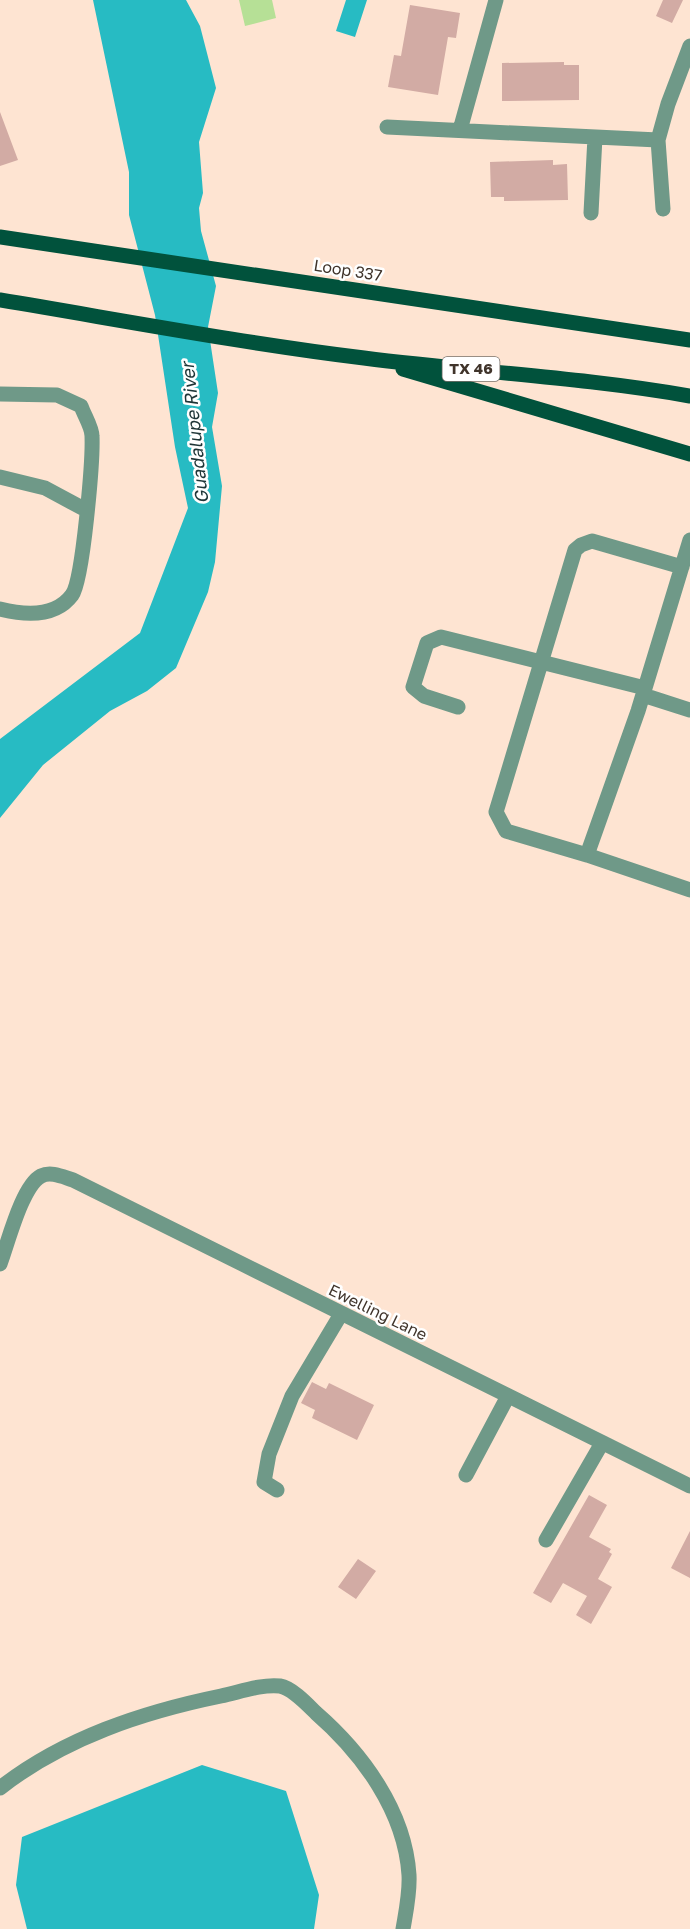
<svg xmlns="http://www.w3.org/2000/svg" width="690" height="1929" font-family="'Golos Text',sans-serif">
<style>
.green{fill:#b6e096}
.water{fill:#27bbc3}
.building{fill:#d2aba4}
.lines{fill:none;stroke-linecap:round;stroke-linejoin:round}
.minor{stroke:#6f9988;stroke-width:15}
.major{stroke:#01523c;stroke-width:15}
.labels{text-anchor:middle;stroke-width:5;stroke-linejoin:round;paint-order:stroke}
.shield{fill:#fff;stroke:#79716b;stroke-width:1.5}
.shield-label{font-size:15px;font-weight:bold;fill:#40342b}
.street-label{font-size:16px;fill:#40342b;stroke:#fff}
.water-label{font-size:18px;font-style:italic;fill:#1e3537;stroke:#fff}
</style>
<rect width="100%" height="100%" fill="#fee4d2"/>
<path class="green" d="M239,0H272L276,18L245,26Z"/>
<path class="water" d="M93,0H186L200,26L216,88L199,142L203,193L199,208L201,231L216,286L208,327L218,393L212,427L222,486L215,562L208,592L176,668L147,691L110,711L43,765L0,818V739L140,633L188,508L175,447L155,315L129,215V172Z
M346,0H367L355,37L336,31Z
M202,1765L286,1791L319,1895L314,1929H27L16,1885L22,1837Z"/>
<path class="building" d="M663,0H683L672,23L656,16Z
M410,5L460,13L456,38L448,37L438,95L388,87L394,55L401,56Z
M564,62V65H579V100L502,101V63Z
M0,112L18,160L0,166Z
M553,160V165L567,164L568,200L504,201V197H491L490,162Z
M312,1382L326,1389L329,1383L374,1405L357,1440L312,1418L315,1410L301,1403Z
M589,1495L607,1505L589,1537L611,1549L609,1552L612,1554L598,1579L612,1587L591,1624L576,1615L587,1596L563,1583L551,1603L533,1593Z
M690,1531V1578L671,1568Z
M358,1559L376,1571L356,1599L338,1587Z"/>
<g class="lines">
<path class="minor" d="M387,127L658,140L668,104L690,46
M460,130L496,0
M658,140L663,209
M591,213L595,137
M0,394L57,395L81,406C84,415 92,427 92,436C93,460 83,580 72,595C55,618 24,615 0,609
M0,477L45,488L86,510
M682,567L592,541L581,545L575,550L496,812L506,831L587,855L638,711C655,654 673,597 690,540
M643,695L690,710
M458,707L424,696L413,687L427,643L441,637L645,688
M587,855L690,890
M0,1264C8,1243 22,1186 41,1176C51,1171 63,1177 73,1180L690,1486
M466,1475L508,1396
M277,1490L264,1482L269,1454L292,1396L341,1314
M546,1540L602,1443
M0,1788C64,1738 143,1712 221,1696C240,1692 261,1684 280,1686C292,1688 307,1704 316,1713C362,1753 405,1811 409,1875C410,1893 406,1911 403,1929"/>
<path class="major" d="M0,237L690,340
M0,300C121,320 242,343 364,358C473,372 582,377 690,396
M403,369L690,454"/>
</g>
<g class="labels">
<rect class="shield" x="442.5" y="357" width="57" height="24" rx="4.5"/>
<g class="shield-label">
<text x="471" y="374">TX 46</text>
</g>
<g class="street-label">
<text transform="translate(348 270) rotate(9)" y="6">Loop 337</text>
<text transform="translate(378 1312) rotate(26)" y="6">Ewelling Lane</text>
</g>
<g class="water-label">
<text transform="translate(195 433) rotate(-96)" y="6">Guadalupe River</text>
</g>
</g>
</svg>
